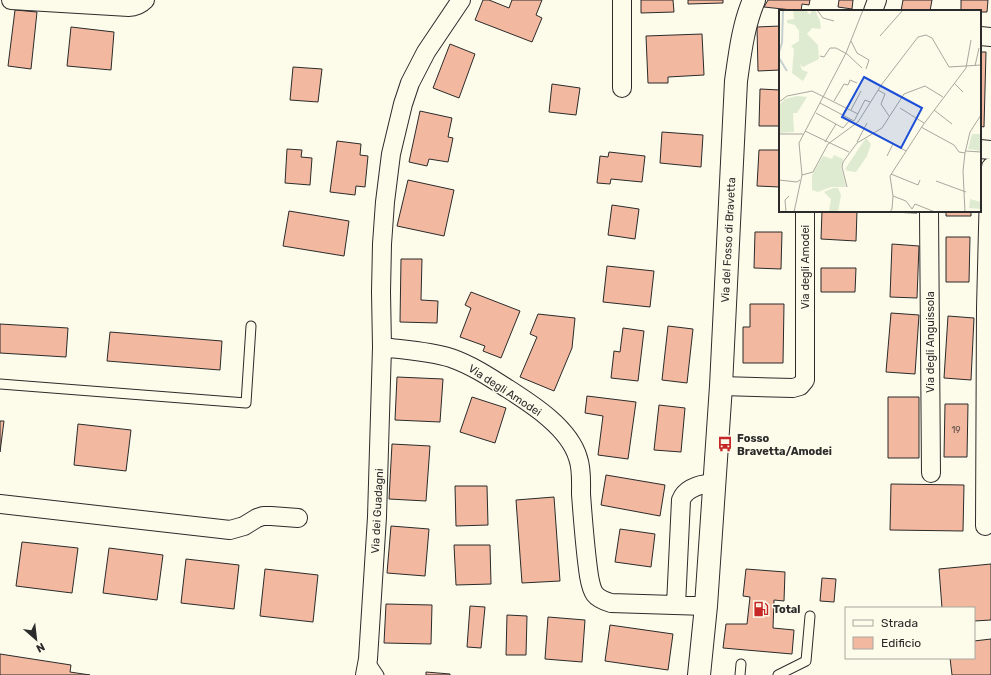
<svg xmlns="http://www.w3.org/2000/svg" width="991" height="675" font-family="Rubik,sans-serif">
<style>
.building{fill:#f2b8a0;stroke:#2b2b2b}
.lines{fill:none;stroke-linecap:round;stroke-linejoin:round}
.lane-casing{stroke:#2b2b2b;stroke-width:11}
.street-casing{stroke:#2b2b2b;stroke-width:20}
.secondary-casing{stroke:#2b2b2b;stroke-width:24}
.lane{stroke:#fdfbea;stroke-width:9}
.street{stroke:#fdfbea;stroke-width:18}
.secondary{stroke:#fdfbea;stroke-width:22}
.labels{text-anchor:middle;stroke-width:3;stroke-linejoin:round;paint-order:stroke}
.number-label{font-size:9px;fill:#5d4e48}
.street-label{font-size:11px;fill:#2b2b2b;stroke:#fdfbea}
.poi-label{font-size:11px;font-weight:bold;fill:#2b2b2b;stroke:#fdfbea;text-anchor:start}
.inset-river{fill:none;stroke:#c7d0d0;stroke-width:2}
.inset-road{fill:none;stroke:#a9a89e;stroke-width:1}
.view{fill:#1d4ed8;fill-opacity:0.15;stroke:#1d4ed8;stroke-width:2}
.inset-edge{fill:none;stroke:#2b2b2b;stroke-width:2}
</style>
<rect width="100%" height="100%" fill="#fdfbea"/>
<path class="building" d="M483,0H489L509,8L512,0H542L536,15L542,18L532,42L475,20Z
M641,0H673L674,12L641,13Z
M688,0H723V3L688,4Z
M768,0H810L809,5L802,4L801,11L764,7Z
M839,0H853L852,9L838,7Z
M903,0H932L930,11H901Z
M961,0H988L987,12H980V11H961Z
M15,10L37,12L31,69L8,66Z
M780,26V70L758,71L757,27Z
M71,27L114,32L111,70L67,66Z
M702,34L704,75L668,77V83H648L646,36Z
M450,44L475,54L459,98L433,88Z
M980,52H986L984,127L980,126Z
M293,67L322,69L318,102L290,100Z
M552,84L580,88L576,115L549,112Z
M760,89L780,90V126H759Z
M420,111L452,118L448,137L453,138L448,162L429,159L427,166L409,162Z
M662,132L703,135L701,167L660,163Z
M337,141L361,144L360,155L368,156L365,187L356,186L355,195L330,192Z
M287,149L302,150L301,157L312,158L310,185L285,183Z
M759,150H780V187L757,186Z
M609,152L645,156L642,182L611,179L610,184L597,183L600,156L608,157Z
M408,180L454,190L444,236L397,226Z
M612,205L639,209L635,239L608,235Z
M289,211L349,221L344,256L283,246Z
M822,211H857L856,241L821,239Z
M888,211H917V213L888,212Z
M946,211H971V216H946Z
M755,232H782L781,269L754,268Z
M946,237H970L969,282H946Z
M892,244L919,246L917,298L890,297Z
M401,259H422L421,300L438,301L437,323L400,322Z
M607,266L654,271L650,307L603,302Z
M821,268H856L855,292H821Z
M471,292L520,311L501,358L483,351L485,346L460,337L471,308L465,305Z
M750,304H784L783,363H743V327H750Z
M891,313L919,315L915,374L886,372Z
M538,314L575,318L572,348L554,391L520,377L537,337L530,334Z
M948,316L974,318L971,380L944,378Z
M0,324L68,328L66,357L0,353Z
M668,326L693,329L687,383L662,380Z
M623,328L644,331L638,381L611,378L614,351L620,352Z
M110,332L222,341L220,370L107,361Z
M397,377L443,379L440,422L395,420Z
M587,396L636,402L628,459L598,455L603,416L585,413Z
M472,397L506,408L495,443L460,432Z
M888,397H919V458H888Z
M945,404H968L967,457H944Z
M659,405L685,408L681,452L654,450Z
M0,421H4L0,452Z
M78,424L131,430L126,471L74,465Z
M392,444L430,446L426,501L389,499Z
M606,475L665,485L660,516L601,505Z
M891,484L964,485L963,531L890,530Z
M455,486H487L488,525L456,526Z
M554,497L560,581L522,583L516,500Z
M391,526L429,529L425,576L387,573Z
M620,529L655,534L651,567L615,562Z
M22,542L78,548L72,593L16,586Z
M454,545H490L491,584L456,585Z
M109,548L163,555L157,600L103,593Z
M186,559L239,565L234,609L181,603Z
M991,564V620L974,621V608H942L939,569Z
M265,569L318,575L313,622L260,616Z
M746,569L785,572L784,601L774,600L773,628L794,630L792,654L723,648L726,624H747L750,597L743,596Z
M822,578L836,579L834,602L820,601Z
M386,604L432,605L431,644L384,643Z
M470,606L485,607L481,648L467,647Z
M507,615L527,616L526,655H506Z
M548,617L585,620L582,662L545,659Z
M610,625L673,634L668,670L605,661Z
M991,639V675H952L950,658H974V641Z
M0,654L71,665L70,672L90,675H0Z
M426,672L450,674V675H426Z"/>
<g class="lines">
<g class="lane-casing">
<path id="lane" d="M0,384L246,403L251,326
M369,660L379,675
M740,675L741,664
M778,675L806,661L810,616"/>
</g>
<g class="street-casing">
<path id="street" d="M11,0L129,7C135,7 140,5 145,0
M873,11L877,0
M980,36L991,37
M622,88V0
M980,149L991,150
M929,211L931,473
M382,347C405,350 429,351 451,358C471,365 488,376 505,387C530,403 569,427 578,458C582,469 581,482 581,494C583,521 585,549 589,576C592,593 594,598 611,603L706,606
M721,386L793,388L800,386L805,380V211
M0,504L230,530L244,526L257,518L263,516H271L298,518
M985,526L986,308L989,189L991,167
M676,605L681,500C686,487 701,484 714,483
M365,675L368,659L377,517L382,347L381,292L382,244L385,202L391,154L403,104L410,83L426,52L461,0"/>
</g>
<g class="secondary-casing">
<path id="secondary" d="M699,675L706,606L721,386L736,81C740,53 743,26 754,0"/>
</g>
<use href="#lane" class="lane"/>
<use href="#street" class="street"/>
<use href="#secondary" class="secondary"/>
</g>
<defs>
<g id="bus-bare" transform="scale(1.2)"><path d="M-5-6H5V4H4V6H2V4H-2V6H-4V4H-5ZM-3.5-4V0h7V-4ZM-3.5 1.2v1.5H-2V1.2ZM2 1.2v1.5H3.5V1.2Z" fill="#c62828" stroke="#fdfbea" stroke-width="2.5" paint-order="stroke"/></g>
<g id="fuel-bare" transform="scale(1.2)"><path d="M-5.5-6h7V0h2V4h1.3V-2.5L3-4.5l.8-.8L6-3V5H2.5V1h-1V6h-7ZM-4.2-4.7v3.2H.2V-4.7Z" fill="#c62828" stroke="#fdfbea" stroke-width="2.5" paint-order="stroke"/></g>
</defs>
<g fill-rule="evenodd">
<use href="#bus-bare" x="725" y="444"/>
<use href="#fuel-bare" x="761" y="609"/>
</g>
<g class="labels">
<g class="number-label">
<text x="956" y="433">19</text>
</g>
<g class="street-label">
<text transform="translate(728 240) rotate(-87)" y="4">Via del Fosso di Bravetta</text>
<text transform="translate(805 267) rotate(-90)" y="4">Via degli Amodei</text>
<text transform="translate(930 342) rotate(-90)" y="4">Via degli Anguissola</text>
<text transform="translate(505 390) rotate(33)" y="4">Via degli Amodei</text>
<text transform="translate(377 511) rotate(-87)" y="4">Via dei Guadagni</text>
</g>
<g class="poi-label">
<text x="737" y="442">Fosso<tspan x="737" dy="13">Bravetta/Amodei</tspan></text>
<text x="773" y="613">Total</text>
</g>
</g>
<g transform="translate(779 10)">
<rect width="202" height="202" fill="#fdfbea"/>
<path d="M14,0H27L31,5L33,0H36L41,11L42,19L33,18L28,24L39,35L40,49L24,57L21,54L23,60L29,62L24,71L13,63L15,39L12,36L20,31V21L16,15L8,13V10L15,9ZM18,86L28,87L18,103H14L15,122L1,123L0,95L6,89ZM193,124H202V141L189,139ZM87,128L92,134L88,146L77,162L69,161L66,159ZM55,145L64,149L62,157L67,177H52L39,182L33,180V165L44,146L53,149ZM54,178H59L62,185L59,202H50L52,189L45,182ZM191,189L202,192V199L190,198Z" fill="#deebd1"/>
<path class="inset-river" d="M0,42L3,33L4,0M0,48L8,61"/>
<path class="inset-road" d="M38,0L44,8L55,11M101,26L124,0M72,31L78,43L90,50L87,59M41,46L45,47L51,38H57L68,44L83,58M196,56L200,38M175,73L184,82M99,80L106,84L102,94L110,106M55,91L65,74L69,75L71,70L78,73M0,92L8,86L33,81L79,104M41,93L75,111L86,90L91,92M121,98L145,113M72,100L82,81M155,100L173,114M37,103L64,118L72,109M64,104L80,76M142,117L175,135L180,142L186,143M26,121L70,142M0,124H24M46,132L57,114M78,132L88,113M187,141L202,142M108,146L114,134L127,141M112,164L139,175L141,170M23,165L34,162L49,134L79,112L103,74L139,27L147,25L153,28L170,57L202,55M0,170L18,172L21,170M157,171L187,182M68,177L63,157L64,152L78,133L103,118L125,84L146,76L164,87M114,186L127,191L133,199L136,194L156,202M7,202L6,190L10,186M15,202L23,165L20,133L67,43L84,0M111,202L113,199L114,186L111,166L144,115L187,58L192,30M186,202L184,161L186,143L191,122L202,105"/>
<path class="view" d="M85,67L143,98L122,138L63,107Z"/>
<rect width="202" height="202" class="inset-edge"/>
</g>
<rect x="845" y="607" width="130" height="52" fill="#fdfbea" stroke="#a9a89e"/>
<rect x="853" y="620" width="20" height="6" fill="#fdfbea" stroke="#a9a89e"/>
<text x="881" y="627" font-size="12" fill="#2b2b2b">Strada</text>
<rect x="853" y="637" width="20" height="12" fill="#f2b8a0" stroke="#a9a89e"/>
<text x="881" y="647" font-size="12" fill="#2b2b2b">Edificio</text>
<g transform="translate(36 639) rotate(152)" stroke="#fdfbea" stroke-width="3" paint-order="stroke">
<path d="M0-3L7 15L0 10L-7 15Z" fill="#2b2b2b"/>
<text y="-6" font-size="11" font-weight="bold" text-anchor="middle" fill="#2b2b2b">N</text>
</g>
</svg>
